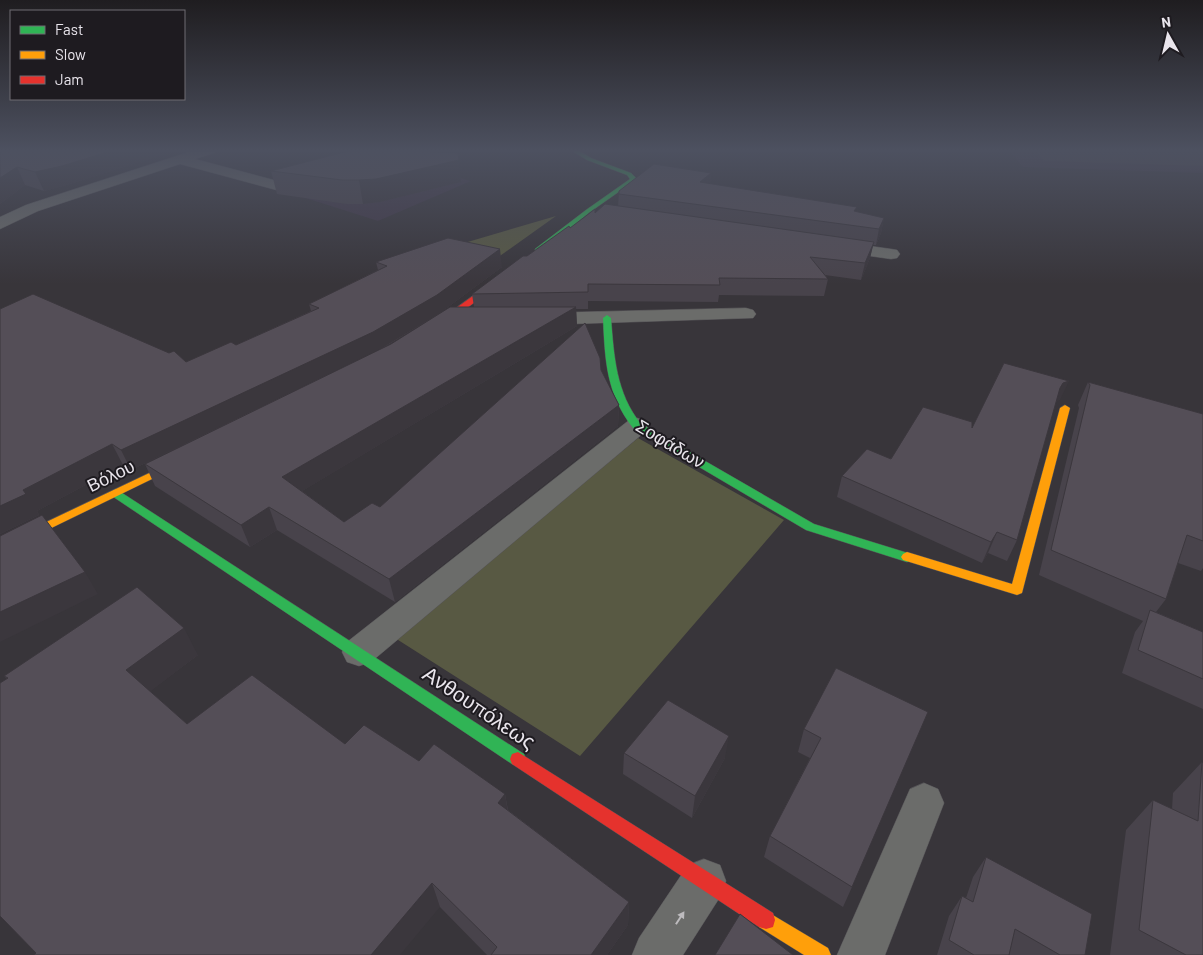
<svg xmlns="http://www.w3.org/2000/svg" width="1203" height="955" font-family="Barlow,sans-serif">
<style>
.built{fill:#413847}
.green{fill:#585943}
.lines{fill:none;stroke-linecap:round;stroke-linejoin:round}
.street-casing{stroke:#545256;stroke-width:1}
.fast-casing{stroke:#545256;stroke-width:1}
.slow-casing{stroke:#545256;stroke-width:1}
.jam-casing{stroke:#545256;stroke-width:1}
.street{fill:#6b6c6a;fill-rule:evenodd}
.fast{fill:#30b455;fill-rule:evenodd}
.slow{fill:#ff9f0a;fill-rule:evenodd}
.jam{fill:#e5322d;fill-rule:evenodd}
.wall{fill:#48434b}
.shaded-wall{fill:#3b373d}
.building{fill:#544e57;stroke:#3b373d}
.oneway{fill:#bdbbbe}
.labels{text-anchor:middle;stroke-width:4;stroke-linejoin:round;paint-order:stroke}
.street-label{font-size:18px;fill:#e9e5ec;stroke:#1e1b20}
.near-street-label{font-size:21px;fill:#e9e5ec;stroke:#1e1b20}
</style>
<rect width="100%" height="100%" fill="#38353a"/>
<path class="built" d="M1008,150H1203V173L1023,167Z
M370,153L471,181L378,221L274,188Z"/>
<path class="green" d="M556,216L497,258L454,246Z
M638,438L784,520L580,756L395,638Z"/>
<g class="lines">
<g class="street-casing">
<path id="street" d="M195,150H216L214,153L195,159L285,183L288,186L280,191L180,164L38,211L0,229V217L26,205Z
M834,241L891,249L897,250L900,254L897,258L891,259L828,250L825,246L828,242Z
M746,308L753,310L756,314L753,318L540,325L533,323L530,319L533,315L540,313Z
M637,418L646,421L650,426L646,431L371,662L359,666L347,662L342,652L347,642L628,421Z
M924,783L938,789L944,803L885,955H837L910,789Z
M704,859L720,865L726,881L720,897L683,955H632L639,938L688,865Z"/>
</g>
<g class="fast-casing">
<path id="fast" d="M571,150H578L591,158L631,173L637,179L590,212L541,253H535V249L586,210L630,179L627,175L587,160Z
M607,315L611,318C614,356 616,393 641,424L814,524L911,554L913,557L911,560L907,562L806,530L633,428C606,393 605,360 603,318Z
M116,489L524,754L526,759L524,764L518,766L512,764L112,496L110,493Z"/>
</g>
<g class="slow-casing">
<path id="slow" d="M1065,405L1070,408L1022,593L1017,595L903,560L901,557L903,554L907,552L1012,584L1060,408Z
M183,457L187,458L188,460L187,462L0,553V544Z
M766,911L828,948L831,955H804L759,927L757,920L759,913Z"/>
</g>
<g class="jam-casing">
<path id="jam" d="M499,277L506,279L436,331H430V327Z
M518,752L773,913L775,920L773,927L766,929L759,927L512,764L510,759L512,754Z"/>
</g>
<use href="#street" class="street"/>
<use href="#fast" class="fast"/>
<use href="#slow" class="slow"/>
<use href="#jam" class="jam"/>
</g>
<path class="wall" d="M0,150H177L70,184L44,191L25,185L0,204Z
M1033,150H1203V166L1045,161Z
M271,171L461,182L380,202L363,204H347L277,194Z
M711,173L710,184L884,218L881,233L876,245H873L870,258L861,280L825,275L828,279L824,296L719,295L718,302L588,301V309H576L577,326L302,491L344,522L380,507L601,370L619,405L618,426L395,602L277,530L250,547L155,486L145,464L258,409L131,470L123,465L37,511L39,515L0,534V309L186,362L236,345L311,311L309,304L378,270L376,262L502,267L440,313L378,351L474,307L472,294L570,228L595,213L618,206L619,191Z
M1088,382L1203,414V568L1201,571L1178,563L1166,599L1156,612L1203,632V709L1122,673L1135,632L1143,621L1039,575L1079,408L1078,405Z
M1060,400L1056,401L1017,540L1007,561L988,553L982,563L837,497L842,476L972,428Z
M198,655L150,691L187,724L345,744L419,761L505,794L508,810L629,902L628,925L607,955H487L440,907L36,953L7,679L4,676Z
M836,668L852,887L843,907L764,857L770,836L810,758L798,752L804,729Z
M624,753L725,758L692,818L623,774Z
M1202,762L1203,955H1110L1126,830L1153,800L1172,809L1173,793Z
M986,857L1085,955H1010L1009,954V955H937L949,916L962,896L966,898L973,877Z"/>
<path class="shaded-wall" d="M114,150H177L70,184L44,191L35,172Z
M458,153L461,182L380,202L363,204L359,180Z
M17,167L25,185L0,204V178Z
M711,173L710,187L700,182Z
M884,218L881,233L876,245L879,229Z
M874,242L870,258L861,280L865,263Z
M500,249L502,267L440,313L377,351L131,470L121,450Z
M576,307L577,326L289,499L282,477Z
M1069,381L1060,400L1054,402L1060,388L1063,383Z
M619,405L618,426L395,602L389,579Z
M112,444L123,465L37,511L39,515L0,534V506L23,490Z
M269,507L277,530L250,547L241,525Z
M997,532L988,553L982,563L991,542Z
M85,572L98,594L0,642V612Z
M184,628L198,655L143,697L126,670Z
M729,736L725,758L692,818L695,796Z
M505,794L509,819L498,803Z
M432,883L440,907L400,955H371Z
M629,902L628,925L607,955H591Z"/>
<path class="building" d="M0,150H114L62,166L35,172L17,167L0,178Z
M352,150H396L458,153L459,160L376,179L359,180H342L271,171Z
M654,164L711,173L700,182L857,207L854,211L884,218L879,229L619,194V191Z
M605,204L874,242L865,263L810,257L828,279L719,278L720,285L588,284V292L472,294L523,256H527L569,226L570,228L595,209V213Z
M448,238L500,249L437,295L373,332L121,450L112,444L23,490L26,494L0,506V309L33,294L169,353L174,351L186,362L231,342L236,345L319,308L309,304L387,266L376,262Z
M450,307H576L282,477L344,522L372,503L380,507L585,323L600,358L601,370L619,405L389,579L269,507L241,525L145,464L391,344Z
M1004,363L1069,381L1063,383L1060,388L1017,540L997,532L991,542L842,476L867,449L891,459L923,407L972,422V428Z
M1088,382L1203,414V541L1187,535L1166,599L1051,550L1090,385Z
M42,515L85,572L0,612V536Z
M137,587L184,628L126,670L187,724L252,675L345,744L364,725L419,761L434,744L505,794L498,803L629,902L591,955H491L497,947L432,883L371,955H34L36,953L0,916V683L8,678L4,676Z
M1150,610L1203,632V679L1138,650Z
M836,668L928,712L852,887L770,836L821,738L804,729Z
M668,700L729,736L695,796L624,753Z
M1202,762L1203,763V955H1186L1139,930L1153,800L1198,821Z
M986,857L1092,914L1085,955H1060L1015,929L1009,955H974L949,940L962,896L973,902Z
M740,914L793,955H715Z"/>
<defs><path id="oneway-solid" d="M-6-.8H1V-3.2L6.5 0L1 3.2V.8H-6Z" transform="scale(1.25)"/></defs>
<use class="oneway" href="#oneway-solid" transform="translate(680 918) rotate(-57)"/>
<linearGradient id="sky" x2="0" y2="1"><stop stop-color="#1f1d20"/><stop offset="0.53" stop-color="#4d5160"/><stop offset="1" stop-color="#4d5160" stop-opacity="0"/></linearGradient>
<rect width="1203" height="284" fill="url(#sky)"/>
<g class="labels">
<g class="street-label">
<text transform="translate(670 444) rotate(31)" y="6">Σοφάδων</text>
<text transform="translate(111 476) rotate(-26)" y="6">Βόλου</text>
</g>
<g class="near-street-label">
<text transform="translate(479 708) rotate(34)" y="7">Ανθουπόλεως</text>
</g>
</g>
<rect x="10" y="10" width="175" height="90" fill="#1e1b20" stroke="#6f6c72"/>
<rect x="20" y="26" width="25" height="8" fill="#30b455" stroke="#6f6c72"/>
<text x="55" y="35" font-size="15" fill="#e9e5ec">Fast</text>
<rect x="20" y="51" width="25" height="8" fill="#ff9f0a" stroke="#6f6c72"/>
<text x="55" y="60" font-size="15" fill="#e9e5ec">Slow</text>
<rect x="20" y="76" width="25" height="8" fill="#e5322d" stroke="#6f6c72"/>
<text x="55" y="85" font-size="15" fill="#e9e5ec">Jam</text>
<g transform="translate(1168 35) rotate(352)" stroke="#1e1b20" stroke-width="4" paint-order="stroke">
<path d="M0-4L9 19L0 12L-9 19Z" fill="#e9e5ec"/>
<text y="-8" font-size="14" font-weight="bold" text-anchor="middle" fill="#e9e5ec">N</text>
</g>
</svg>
